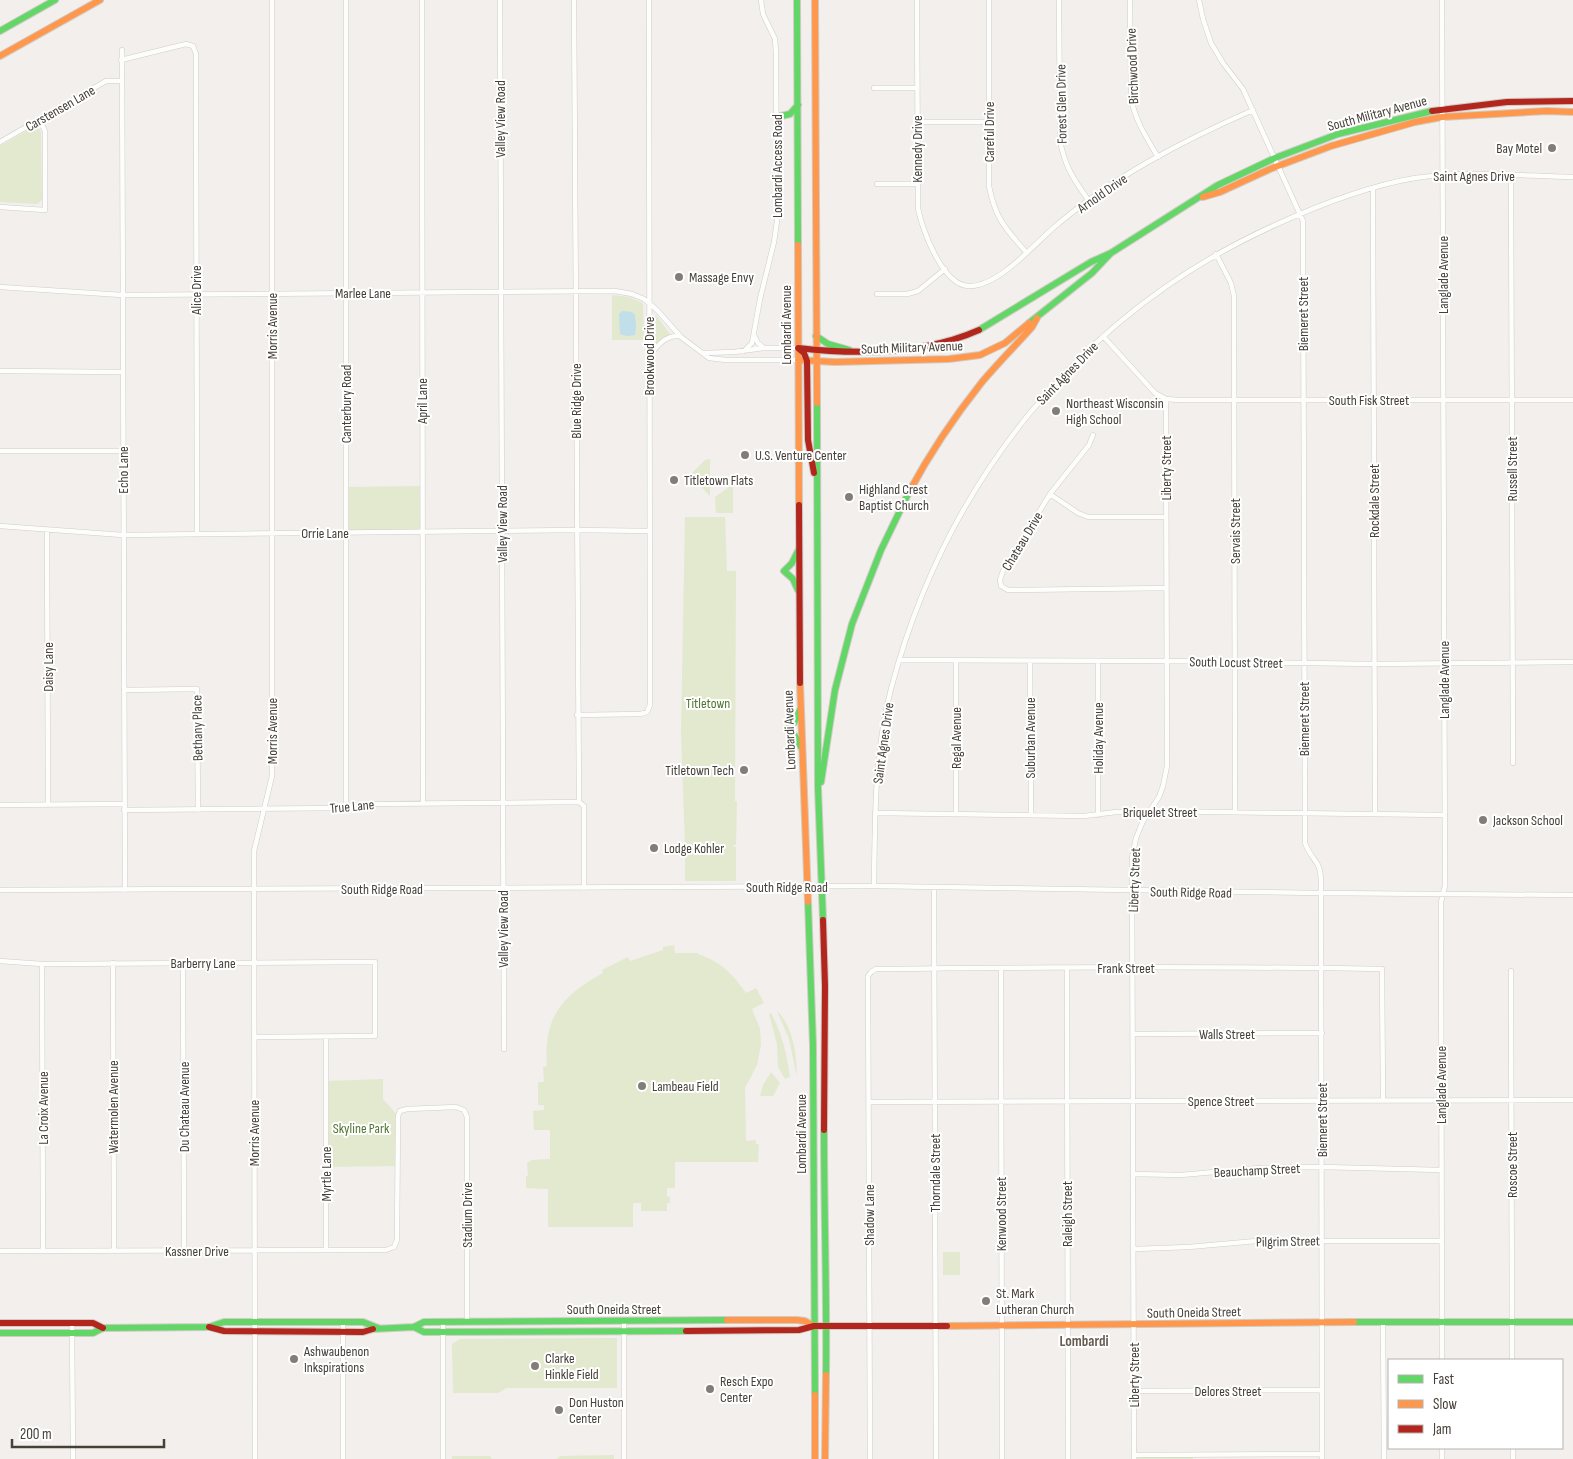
<svg xmlns="http://www.w3.org/2000/svg" width="1573" height="1459" font-family="'Sofia Sans Condensed',sans-serif">
<style>
.green{fill:#e2e9cf}
.water{fill:#c1deeb}
.lines{fill:none;stroke-linecap:round;stroke-linejoin:round}
.street-casing{stroke:#d0cdca;stroke-width:5.5}
.fast-casing{stroke:#d0cbc4;stroke-width:8}
.slow-casing{stroke:#d0cbc4;stroke-width:8}
.jam-casing{stroke:#d0cbc4;stroke-width:8}
.street{stroke:#fdfdfc;stroke-width:4.5}
.fast{stroke:#63d668;stroke-width:6}
.slow{stroke:#ff974d;stroke-width:6}
.jam{stroke:#b3261e;stroke-width:6}
.poi-dot{fill:#837d78;stroke:#fff;stroke-width:2}
.labels{text-anchor:middle;stroke-width:4;stroke-linejoin:round;paint-order:stroke}
.street-label{font-size:14px;fill:#474039;stroke:#fff}
.poi-label{font-size:14px;fill:#474039;stroke:#fff;text-anchor:start}
.park-label{font-size:14px;fill:#517530;stroke:#fff}
.neighbourhood-label{font-size:15px;font-weight:bold;fill:#695d51;stroke:#fff}
</style>
<rect width="100%" height="100%" fill="#f2efec"/>
<path class="green" d="M35,126H38L41,132L42,200L37,204L0,202V146Z
M612,295L629,297L643,303L644,340H612Z
M656,315L670,334L656,345L654,343V318Z
M710,459V496L696,481L691,482L688,477L705,460Z
M733,484V513H716L715,497Z
M422,486V532L345,533L346,487Z
M685,517H725L727,571H736L735,801H737L736,845H733L734,847H736V881H685V849H682V846H685L681,732Z
M674,945L675,953H698V954C720,961 733,974 746,993L756,988L764,1003L752,1009L760,1029L761,1044L757,1065L745,1088L746,1141L756,1140V1144H759L758,1162H675V1188H667V1196L670,1197V1203H667V1211H641V1203H633V1227H548V1189L526,1188V1176H528L527,1163L532,1160L550,1159V1130H534L533,1112V1111L544,1110V1105H538V1082H544L543,1067L547,1066C543,1018 562,995 603,973L602,970L628,957L630,961L663,950V947Z
M777,1011C793,1026 797,1055 797,1077L789,1039Z
M771,1013C782,1034 787,1054 790,1077L785,1079L778,1067L777,1044L769,1014Z
M771,1072L780,1083L773,1096H760L763,1085Z
M383,1079V1099L398,1116L397,1166L326,1167V1081Z
M943,1252H960V1275H943Z
M617,1338V1388H507L498,1393H453L452,1344L460,1339Z
M1193,1454V1459H1134V1455Z
M614,1455V1459H452V1456H490L492,1459H557L560,1456Z"/>
<path class="water" d="M622,311L632,312L635,315L636,326L635,335L627,336L620,334L619,314Z"/>
<g class="lines">
<g class="street-casing">
<path id="street" d="M346,0V808
M422,0L423,803
M500,0L504,1049
M574,0L579,802
M917,0L918,208C922,230 943,286 969,286C997,287 1032,247 1052,229C1111,178 1182,141 1253,110
M989,0V186C995,218 1005,228 1026,252
M1059,0L1060,141C1065,167 1074,180 1089,201
M1130,0L1131,98C1135,120 1146,137 1158,157
M1199,0L1203,19L1211,43L1223,63L1243,89L1303,221L1305,843C1308,852 1313,857 1318,865C1322,873 1321,884 1321,893L1322,1459
M122,50L125,890
M121,60L186,44L193,46L196,54L197,534
M874,88H917
M917,122H989
M0,142L106,81H121
M1511,175L1513,763
M877,184H917
M1373,189L1375,814
M0,207L45,210V131L39,119
M1216,254L1231,283L1234,296L1235,812
M0,287L122,295L615,291L632,294L644,299L657,310L681,337L709,358L726,360H798
M877,294H907L918,291L945,269
M754,335L758,343L764,348
M1103,336L1155,393L1166,399L1167,766L1163,786L1159,797L1143,821L1136,838L1132,858L1134,1459
M744,351L752,343L760,299L774,242L777,221L776,53L775,39L763,14L761,0
M703,353L734,352L764,348H798
M649,357C656,347 665,335 679,336
M0,371L122,372
M1166,399L1179,400H1573
M1093,435L1089,445L1050,494L1003,571L1000,580L1001,586L1008,590L1166,588
M0,451H123
M1050,494L1078,513L1088,517H1166
M0,526L123,535L577,530L650,531
M47,530L48,805
M900,660L1167,661L1374,664L1573,662
M956,661V814
M1030,661L1031,815
M124,690L197,689L198,810
M577,715L641,714L647,712L650,705L649,0
M579,802L584,806V888
M0,805L124,804
M124,810L346,808L366,804L579,802
M875,813L1084,816L1116,812L1150,811L1445,815
M1098,815V661
M874,886C875,821 874,753 891,689C945,483 1080,313 1275,225C1319,205 1367,186 1415,178C1466,170 1521,176 1573,177
M934,888L936,1459
M0,890L874,886L1321,893L1573,895
M0,961L42,964L375,962V1036L254,1037
M113,963L114,1251
M183,963L184,1251
M42,964L43,1251
M1001,968L1002,1459
M1067,968L1068,1459
M1511,971L1512,1360
M1133,1034L1322,1033
M326,1037V1250
M869,1102L1573,1100
M1134,1174L1181,1175L1260,1168L1322,1167L1441,1170
M1134,1249L1189,1247L1256,1241H1442
M0,1251L386,1250L394,1247L397,1240L398,1116L400,1111L407,1109L456,1107L464,1110L467,1117V1322
M624,1321V1459
M443,1322V1459
M1383,1322L1384,1459
M72,1323L73,1459
M1442,1360L1441,902L1445,886L1442,0
M1134,1391L1322,1390
M1513,1448V1459
M1134,1455L1322,1454
M255,1459L254,851L272,776V0
M343,1459V1322
M870,1459L868,976L871,972L876,969C1045,967 1214,966 1382,969L1383,1100
M1442,1459V1448"/>
</g>
<g class="fast-casing">
<path id="fast" d="M797,0L798,245
M0,31L55,0
M777,117L790,114L798,105
M1029,323L1092,273L1110,254
M979,330L1091,262L1111,253L1218,185L1275,158L1338,134L1432,111
M816,336L828,344L849,350
M817,403L818,788L823,920
M798,551L792,563L784,571L793,579L798,590
M800,710L794,723L787,729L795,736L801,747
M821,782L835,690L852,624L881,550L909,492
M808,902L813,1045L815,1395
M824,1130C824,1212 827,1294 826,1375
M1354,1322H1573
M414,1327L424,1332L686,1331
M373,1329L414,1327L424,1322L727,1320
M0,1333H93L103,1328L209,1327L224,1322H363L378,1328"/>
</g>
<g class="slow-casing">
<path id="slow" d="M815,0L817,403
M0,56L100,0
M1203,197L1220,192L1270,169L1331,146L1415,122L1442,117L1547,111L1573,112
M798,245L799,505
M798,360L835,362L949,359L980,355L1005,343L1029,323
M909,492C930,453 955,416 982,382C998,363 1016,345 1032,327L1037,318
M800,683L808,902
M727,1320H797L805,1321L814,1326
M947,1326L1354,1322
M815,1395V1459
M825,1459L826,1375"/>
</g>
<g class="jam-casing">
<path id="jam" d="M1432,111L1507,102L1573,101
M798,348C858,355 923,355 979,330
M799,349L804,353L807,361L808,440L814,473
M799,505L800,683
M823,920L825,986L824,1130
M0,1323H93L103,1328
M209,1327L224,1331L363,1332L373,1329
M686,1331L799,1330L814,1326H947"/>
</g>
<use href="#street" class="street"/>
<use href="#fast" class="fast"/>
<use href="#slow" class="slow"/>
<use href="#jam" class="jam"/>
</g>
<g class="poi-dot">
<circle cx="1552" cy="148" r="5"/>
<circle cx="679" cy="277" r="5"/>
<circle cx="1056" cy="411" r="5"/>
<circle cx="745" cy="455" r="5"/>
<circle cx="674" cy="480" r="5"/>
<circle cx="849" cy="497" r="5"/>
<circle cx="744" cy="770" r="5"/>
<circle cx="1483" cy="820" r="5"/>
<circle cx="654" cy="848" r="5"/>
<circle cx="642" cy="1086" r="5"/>
<circle cx="986" cy="1301" r="5"/>
<circle cx="294" cy="1359" r="5"/>
<circle cx="535" cy="1366" r="5"/>
<circle cx="710" cy="1389" r="5"/>
<circle cx="559" cy="1410" r="5"/>
</g>
<g class="labels">
<g class="street-label">
<text transform="translate(1132 66) rotate(-92)" y="5">Birchwood Drive</text>
<text transform="translate(1061 104) rotate(-91)" y="5">Forest Glen Drive</text>
<text transform="translate(60 108) rotate(-30)" y="5">Carstensen Lane</text>
<text transform="translate(1377 113) rotate(-15)" y="5">South Military Avenue</text>
<text transform="translate(500 119) rotate(-90)" y="5">Valley View Road</text>
<text transform="translate(989 132) rotate(-90)" y="5">Careful Drive</text>
<text transform="translate(917 149) rotate(-90)" y="5">Kennedy Drive</text>
<text transform="translate(777 166) rotate(-90)" y="5">Lombardi Access Road</text>
<text x="1474" y="181">Saint Agnes Drive</text>
<text transform="translate(1102 193) rotate(-35)" y="5">Arnold Drive</text>
<text transform="translate(1443 275) rotate(-90)" y="5">Langlade Avenue</text>
<text transform="translate(196 290) rotate(-90)" y="5">Alice Drive</text>
<text x="363" y="298">Marlee Lane</text>
<text transform="translate(1303 314) rotate(-90)" y="5">Biemeret Street</text>
<text transform="translate(786 325) rotate(-90)" y="5">Lombardi Avenue</text>
<text transform="translate(272 326) rotate(-90)" y="5">Morris Avenue</text>
<text transform="translate(912 347) rotate(-2)" y="5">South Military Avenue</text>
<text transform="translate(649 356) rotate(-90)" y="5">Brookwood Drive</text>
<text transform="translate(1067 373) rotate(-46)" y="5">Saint Agnes Drive</text>
<text x="1369" y="405">South Fisk Street</text>
<text transform="translate(422 401) rotate(-90)" y="5">April Lane</text>
<text transform="translate(576 401) rotate(-90)" y="5">Blue Ridge Drive</text>
<text transform="translate(346 404) rotate(-90)" y="5">Canterbury Road</text>
<text transform="translate(1166 468) rotate(-90)" y="5">Liberty Street</text>
<text transform="translate(1512 469) rotate(-90)" y="5">Russell Street</text>
<text transform="translate(123 470) rotate(-90)" y="5">Echo Lane</text>
<text transform="translate(1374 501) rotate(-90)" y="5">Rockdale Street</text>
<text transform="translate(502 524) rotate(-90)" y="5">Valley View Road</text>
<text transform="translate(1235 531) rotate(-90)" y="5">Servais Street</text>
<text x="325" y="538">Orrie Lane</text>
<text transform="translate(1022 541) rotate(-59)" y="5">Chateau Drive</text>
<text transform="translate(1236 662) rotate(1)" y="5">South Locust Street</text>
<text transform="translate(48 667) rotate(-90)" y="5">Daisy Lane</text>
<text transform="translate(1444 680) rotate(-90)" y="5">Langlade Avenue</text>
<text transform="translate(1304 719) rotate(-90)" y="5">Biemeret Street</text>
<text transform="translate(197 728) rotate(-91)" y="5">Bethany Place</text>
<text transform="translate(789 730) rotate(-92)" y="5">Lombardi Avenue</text>
<text transform="translate(272 731) rotate(-90)" y="5">Morris Avenue</text>
<text transform="translate(956 738) rotate(-90)" y="5">Regal Avenue</text>
<text transform="translate(1030 738) rotate(-90)" y="5">Suburban Avenue</text>
<text transform="translate(1098 738) rotate(-90)" y="5">Holiday Avenue</text>
<text transform="translate(883 743) rotate(-82)" y="5">Saint Agnes Drive</text>
<text transform="translate(352 806) rotate(-5)" y="5">True Lane</text>
<text x="1160" y="817">Briquelet Street</text>
<text transform="translate(1134 880) rotate(-88)" y="5">Liberty Street</text>
<text x="787" y="892">South Ridge Road</text>
<text x="382" y="894">South Ridge Road</text>
<text transform="translate(1191 892) rotate(1)" y="5">South Ridge Road</text>
<text transform="translate(503 929) rotate(-90)" y="5">Valley View Road</text>
<text x="203" y="968">Barberry Lane</text>
<text x="1126" y="973">Frank Street</text>
<text x="1227" y="1039">Walls Street</text>
<text transform="translate(1441 1085) rotate(-90)" y="5">Langlade Avenue</text>
<text x="1221" y="1106">Spence Street</text>
<text transform="translate(113 1107) rotate(-90)" y="5">Watermolen Avenue</text>
<text transform="translate(184 1107) rotate(-90)" y="5">Du Chateau Avenue</text>
<text transform="translate(43 1108) rotate(-90)" y="5">La Croix Avenue</text>
<text transform="translate(1322 1120) rotate(-90)" y="5">Biemeret Street</text>
<text transform="translate(254 1133) rotate(-90)" y="5">Morris Avenue</text>
<text transform="translate(801 1134) rotate(-90)" y="5">Lombardi Avenue</text>
<text transform="translate(1512 1165) rotate(-90)" y="5">Roscoe Street</text>
<text transform="translate(1257 1170) rotate(-3)" y="5">Beauchamp Street</text>
<text transform="translate(935 1173) rotate(-90)" y="5">Thorndale Street</text>
<text transform="translate(326 1174) rotate(-90)" y="5">Myrtle Lane</text>
<text transform="translate(1001 1214) rotate(-90)" y="5">Kenwood Street</text>
<text transform="translate(1067 1214) rotate(-90)" y="5">Raleigh Street</text>
<text transform="translate(467 1215) rotate(-90)" y="5">Stadium Drive</text>
<text transform="translate(869 1215) rotate(-90)" y="5">Shadow Lane</text>
<text transform="translate(1288 1241) rotate(-1)" y="5">Pilgrim Street</text>
<text x="197" y="1256">Kassner Drive</text>
<text x="614" y="1314">South Oneida Street</text>
<text transform="translate(1194 1312) rotate(-1)" y="5">South Oneida Street</text>
<text transform="translate(1134 1375) rotate(-90)" y="5">Liberty Street</text>
<text x="1228" y="1396">Delores Street</text>
</g>
<g class="poi-label">
<text x="1542" y="153" text-anchor="end">Bay Motel</text>
<text x="689" y="282">Massage Envy</text>
<text x="1066" y="408">Northeast Wisconsin<tspan x="1066" dy="16">High School</tspan></text>
<text x="755" y="460">U.S. Venture Center</text>
<text x="684" y="485">Titletown Flats</text>
<text x="859" y="494">Highland Crest<tspan x="859" dy="16">Baptist Church</tspan></text>
<text x="734" y="775" text-anchor="end">Titletown Tech</text>
<text x="1493" y="825">Jackson School</text>
<text x="664" y="853">Lodge Kohler</text>
<text x="652" y="1091">Lambeau Field</text>
<text x="996" y="1298">St. Mark<tspan x="996" dy="16">Lutheran Church</tspan></text>
<text x="304" y="1356">Ashwaubenon<tspan x="304" dy="16">Inkspirations</tspan></text>
<text x="545" y="1363">Clarke<tspan x="545" dy="16">Hinkle Field</tspan></text>
<text x="720" y="1386">Resch Expo<tspan x="720" dy="16">Center</tspan></text>
<text x="569" y="1407">Don Huston<tspan x="569" dy="16">Center</tspan></text>
</g>
<g class="park-label">
<text x="708" y="708">Titletown</text>
<text x="361" y="1133">Skyline Park</text>
</g>
<g class="neighbourhood-label">
<text x="1084" y="1346">Lombardi</text>
</g>
</g>
<rect x="1388" y="1359" width="175" height="90" fill="#ffffff" stroke="#b5b3b0"/>
<rect x="1398" y="1375" width="25" height="8" fill="#63d668" stroke="#b5b3b0"/>
<text x="1433" y="1384" font-size="15" fill="#474039">Fast</text>
<rect x="1398" y="1400" width="25" height="8" fill="#ff974d" stroke="#b5b3b0"/>
<text x="1433" y="1409" font-size="15" fill="#474039">Slow</text>
<rect x="1398" y="1425" width="25" height="8" fill="#b3261e" stroke="#b5b3b0"/>
<text x="1433" y="1434" font-size="15" fill="#474039">Jam</text>
<path d="M12 1439v8h152v-8" fill="none" stroke="#474039" stroke-width="2.5"/>
<text x="20" y="1439" font-size="15" fill="#474039" stroke="#ffffff" stroke-width="4" paint-order="stroke">200 m</text>
</svg>
